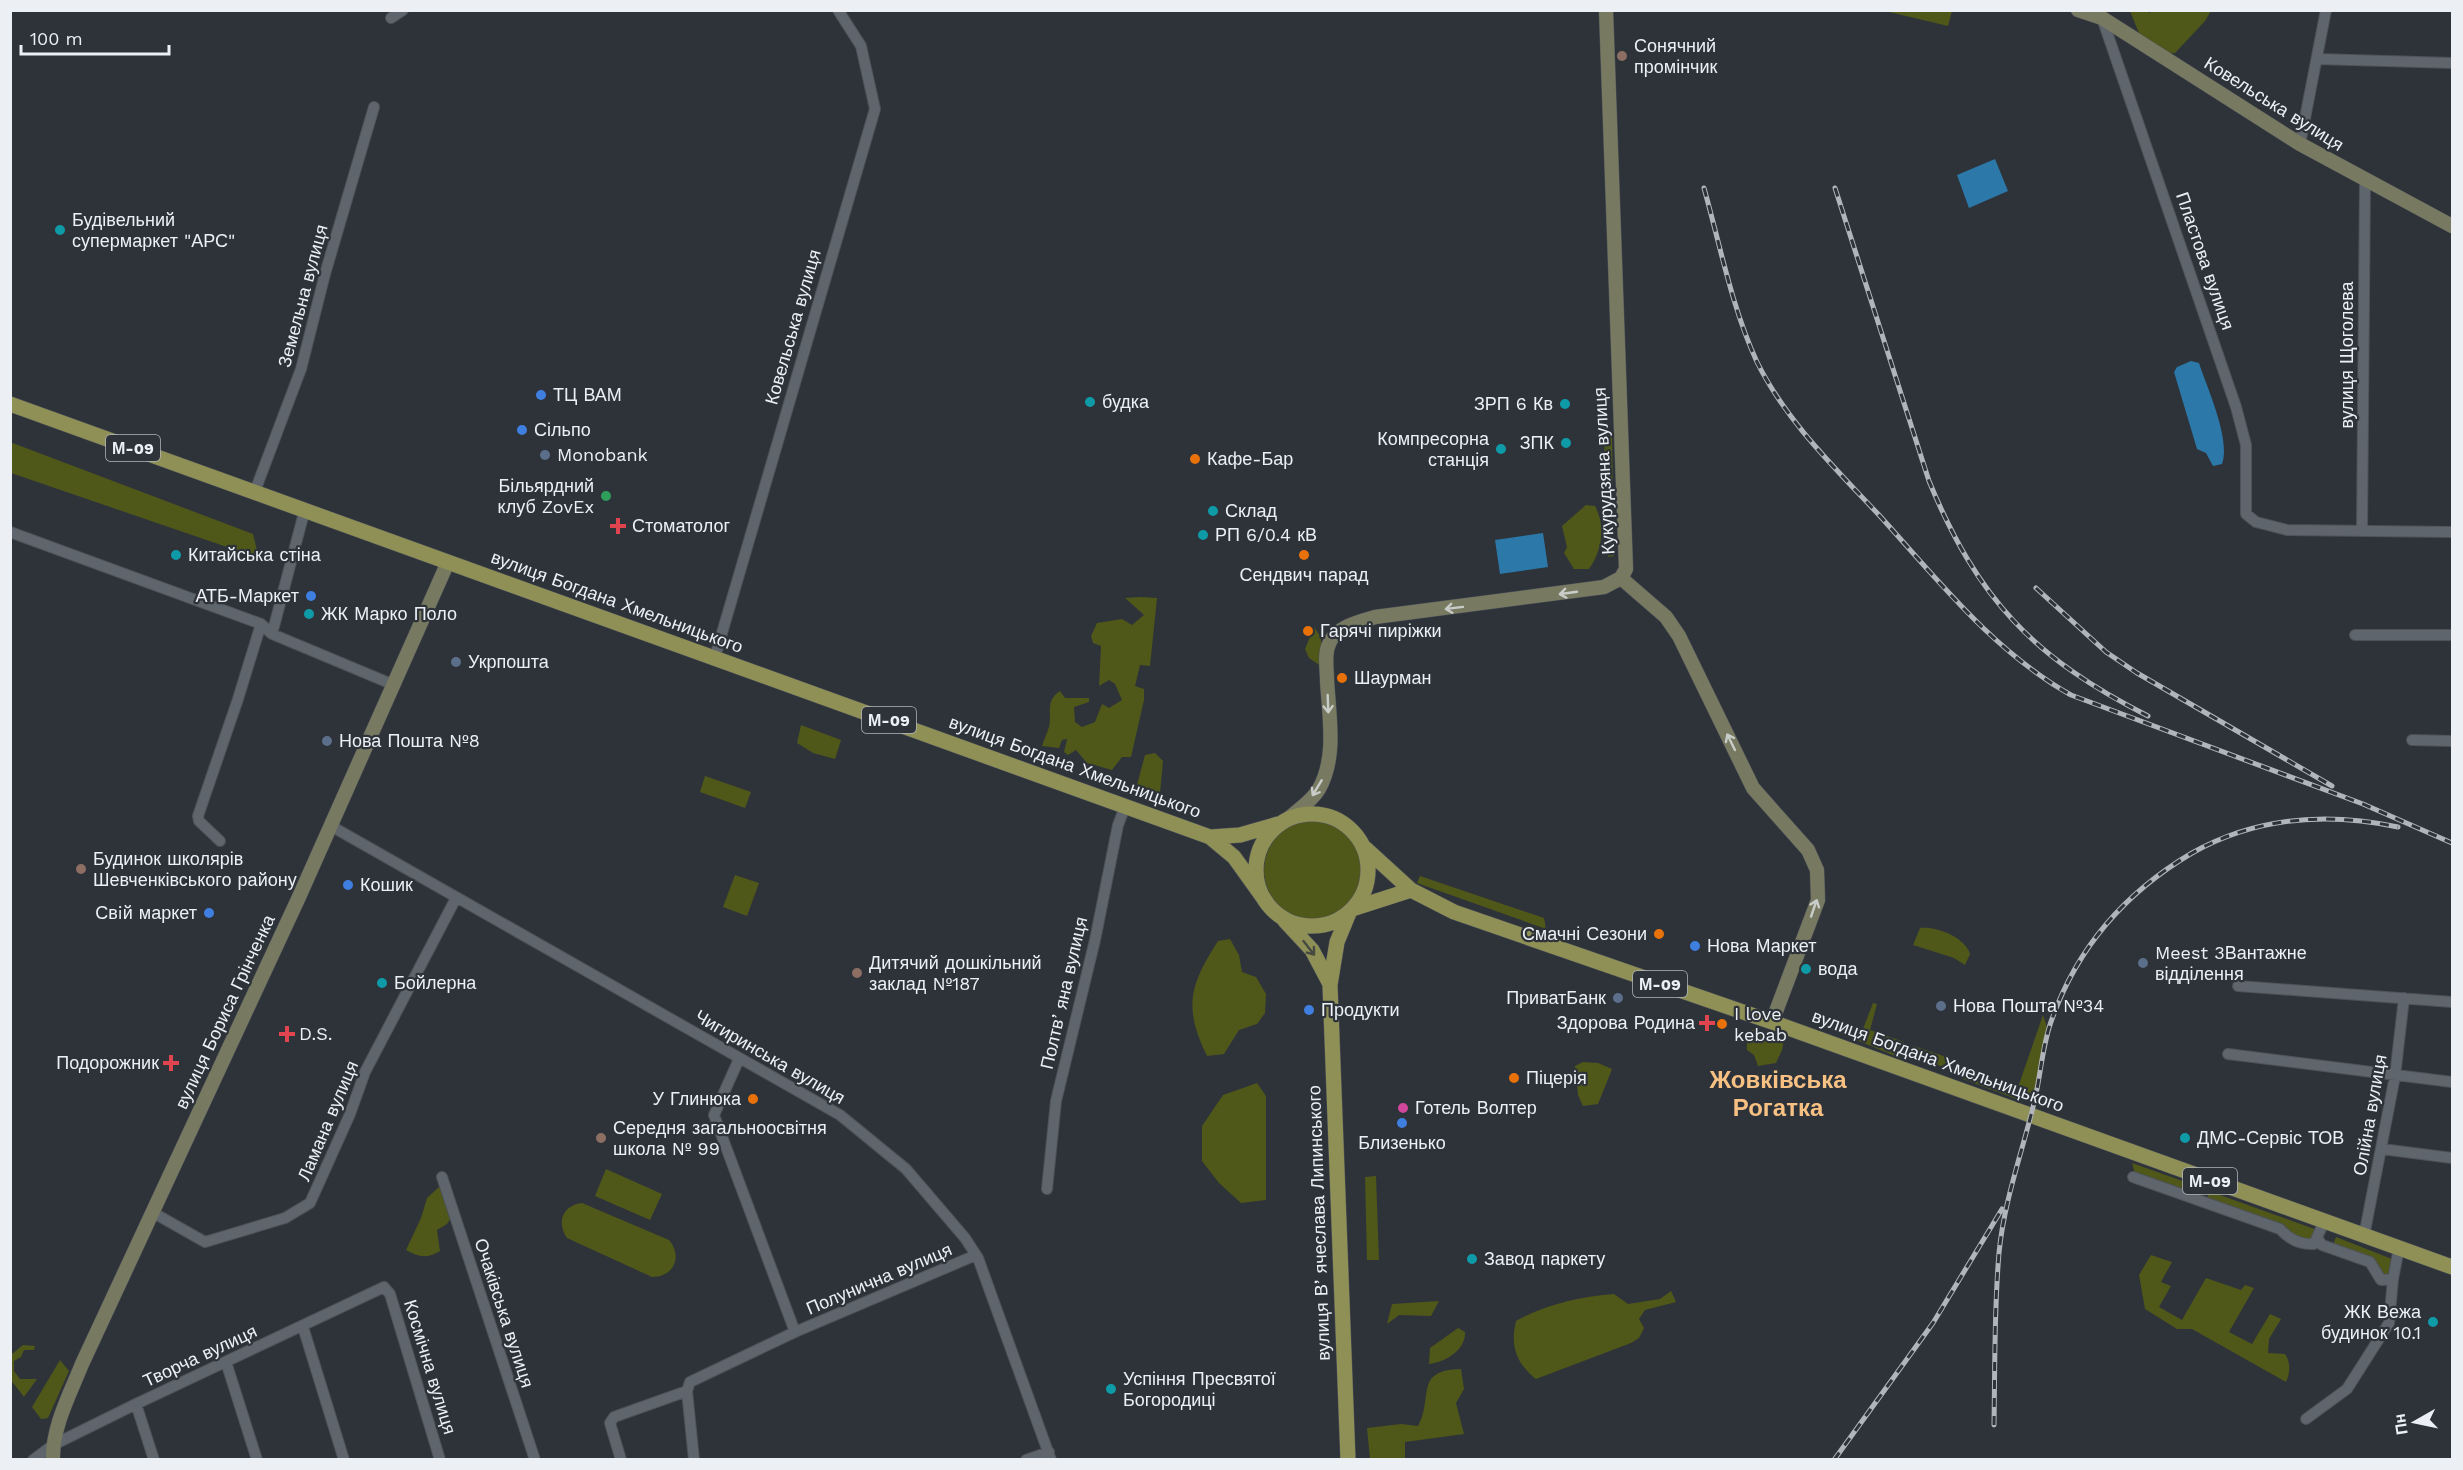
<svg xmlns="http://www.w3.org/2000/svg" width="2463" height="1470" font-family="'Work Sans',sans-serif">
<style>
.green{fill:#4f5719}
.water{fill:#2b78a9}
.lines{fill:none;stroke-linecap:round;stroke-linejoin:round}
.street-casing{stroke:#4e5258;stroke-width:12}
.secondary-casing{stroke:#4e5258;stroke-width:15}
.primary-casing{stroke:#4e5258;stroke-width:16}
.street{stroke:#5f656d;stroke-width:10}
.secondary{stroke:#777a61;stroke-width:14}
.primary{stroke:#8f9056;stroke-width:15}
.rail-casing{stroke:#b1b5bb;stroke-width:5}
.rail{stroke:#2e333a;stroke-width:3;stroke-dasharray:9;stroke-linecap:butt}
.oneway{stroke:#c9cdc9}
.oneway2{stroke:#464a41}
.education-dot{fill:#8d6e63;stroke:#2e333a;stroke-width:2}
.culture-dot{fill:#0f9aa8;stroke:#2e333a;stroke-width:2}
.shop-dot{fill:#3f7fe0;stroke:#2e333a;stroke-width:2}
.service-dot{fill:#5c6f8a;stroke:#2e333a;stroke-width:2}
.food-dot{fill:#e8710a;stroke:#2e333a;stroke-width:2}
.leisure-dot{fill:#2e9e5b;stroke:#2e333a;stroke-width:2}
.health-dot{fill:#e0444e;stroke:#2e333a;stroke-width:2}
.hotel-dot{fill:#d1479c;stroke:#2e333a;stroke-width:2}
.labels{text-anchor:middle;stroke-width:4.5;stroke-linejoin:round;paint-order:stroke}
.shield{fill:#2e333a;stroke:#b3b7bd;stroke-width:1.5}
.shield-label{font-size:16px;font-weight:bold;fill:#ecf0f5}
.poi-label{font-size:18px;fill:#ecf0f5;stroke:#2e333a;text-anchor:start}
.street-label{font-size:18px;fill:#ecf0f5;stroke:#2e333a}
.district-label{font-size:24px;font-weight:bold;fill:#f8c184;stroke:#2e333a}
</style>
<rect width="100%" height="100%" fill="#2e333a"/>
<path class="green" d="M2155,10L2211,11L2205,21L2175,53H2167L2143,43L2130,11H2148L2149,13Z
M1885,11L1952,10V11L1948,26Z
M1612,434L1614,556L1608,557L1604,435Z
M10,442L253,534L259,558L11,473Z
M1586,505L1595,506C1606,526 1602,551 1589,569H1574L1564,553L1567,547L1562,526Z
M1140,597L1157,598L1150,666L1140,665L1135,686L1144,689V700L1131,757H1122L1112,770L1087,763L1076,750L1068,755L1064,752L1067,739L1062,740L1059,748L1042,746C1044,740 1047,733 1049,727C1052,712 1045,701 1060,691L1065,698H1089V702L1074,707L1075,722L1082,727L1095,722L1102,704L1109,708L1122,700L1115,684L1109,680L1099,686L1101,646L1093,643L1091,636L1097,623L1122,619L1132,625L1144,615L1125,598Z
M1314,627L1321,637L1322,667L1309,658L1305,649Z
M801,725L841,740L835,759L813,753L797,743Z
M1155,753L1163,761L1160,793L1137,785L1145,755Z
M705,776L751,792L745,808L700,792Z
M1264 870a49 49 0 1 1 98 0a49 49 0 1 1-98 0Z
M735,875L759,883L747,916L723,907Z
M1420,876L1544,918L1546,929L1417,883Z
M1920,928C1936,926 1965,937 1970,954L1965,965L1954,958L1913,945Z
M1230,939L1239,955L1242,972L1256,977L1266,994L1265,1013L1257,1024L1239,1030L1224,1054L1207,1056C1183,1007 1190,985 1218,941Z
M1873,1003L1877,1004L1870,1030L1904,1042L1900,1058L1832,1030L1834,1024L1861,1034Z
M2043,1015L2048,1030L2034,1102L2016,1099L1963,1079L1966,1071L2017,1090Z
M1755,1028L1784,1039L1782,1050L1776,1063L1758,1066L1754,1055L1747,1050C1746,1042 1749,1032 1755,1028Z
M1914,1046L1949,1058L1946,1068L1910,1055Z
M1583,1062L1598,1063L1612,1069L1598,1104L1583,1106L1578,1095L1575,1066Z
M1257,1083L1266,1096V1200L1241,1203L1219,1183L1202,1161V1126L1223,1095Z
M2132,1163L2205,1189L2201,1201L2136,1178Z
M606,1169L662,1194L650,1220L595,1196Z
M1376,1176L1379,1260H1367L1365,1177Z
M440,1186L451,1218L447,1224L437,1230L440,1251C427,1259 418,1257 406,1250L421,1218L427,1198Z
M2209,1191L2320,1231L2314,1244L2206,1202Z
M582,1203L669,1240C683,1256 674,1277 652,1277L567,1238C556,1222 563,1205 582,1203Z
M2336,1237L2392,1259L2390,1274L2387,1277L2379,1274L2333,1245Z
M2151,1255L2172,1262L2161,1282L2171,1286L2159,1307L2182,1320L2206,1278L2241,1290L2245,1285L2254,1288L2229,1332L2252,1344L2270,1314L2281,1319L2269,1339L2268,1353L2285,1354C2291,1362 2290,1374 2286,1382L2192,1329H2177L2145,1309L2139,1275Z
M1671,1291L1676,1302L1645,1310L1639,1319L1644,1328L1639,1338L1631,1343L1536,1379C1516,1363 1510,1346 1516,1321C1544,1305 1582,1296 1614,1294L1628,1304L1660,1299Z
M1439,1301L1431,1316L1399,1315L1387,1324L1392,1304Z
M1458,1328L1465,1332C1466,1350 1446,1362 1429,1364L1430,1348Z
M23,1345L35,1346L34,1350H24L21,1357L14,1361V1371L20,1379H37L24,1397L10,1379L12,1354Z
M60,1360L69,1371L48,1418L41,1419L32,1407Z
M1461,1369L1464,1389L1456,1403L1464,1434L1405,1442V1459H1370L1367,1428L1401,1424L1418,1426C1434,1398 1413,1370 1461,1369Z"/>
<path class="water" d="M1995,159L2008,191L1969,208L1957,175Z
M2191,361L2199,363C2207,388 2231,439 2222,464L2213,466L2206,453L2197,449L2174,372L2177,367Z
M1543,533L1548,567L1500,574L1495,540Z"/>
<g class="lines">
<g class="street-casing">
<path id="street" d="M391,18L403,10
M2102,18L2236,407L2246,445V514L2256,522L2287,530L2452,532
M2318,59L2452,63
M2300,144L2326,10
M255,491L301,369L325,274L374,107
M2362,531L2365,180
M10,532L261,624L272,634L394,685
M272,634L305,509
M2355,635H2452
M715,657L875,109L861,46L838,10
M2412,740L2452,741
M331,826L840,1115L906,1169L965,1238L978,1258L1051,1460
M220,841L199,821L198,816L238,699L261,624
M2238,986L2452,1002
M2228,1054L2452,1082
M739,1059L714,1115L795,1332
M2382,1149L2452,1158
M442,1177L535,1460
M2133,1177L2280,1229C2289,1239 2300,1245 2314,1244L2324,1222
M1047,1189L1056,1101L1095,940L1118,825L1125,807
M152,1212L205,1242L285,1218L310,1203L350,1114L365,1072L456,898
M2364,1236L2395,1076L2404,998
M2317,1238L2322,1245L2370,1262L2381,1280L2393,1279L2399,1248
M303,1327L344,1460
M226,1362L257,1460
M136,1404L154,1460
M2306,1419L2347,1389L2389,1323L2393,1279
M33,1460L53,1445L136,1404L384,1287L390,1294L440,1460
M621,1460L610,1423L614,1417L687,1391
M694,1460L687,1391L690,1382L795,1332L976,1255
M1026,1460L1049,1452"/>
</g>
<g class="secondary-casing">
<path id="secondary" d="M2078,10L2102,18L2300,144L2452,226
M1621,578L1666,617L1679,636L1753,788L1808,850L1817,870L1818,900L1772,1022
M1289,818C1299,809 1312,801 1319,789C1337,757 1329,716 1327,680C1327,669 1324,654 1329,644C1335,627 1361,621 1375,617L1604,587L1621,578L1626,569L1606,10
M53,1460C52,1427 70,1394 82,1364L299,897L448,562"/>
</g>
<g class="primary-casing">
<path id="primary" d="M10,404L1210,837L1234,857L1267,903
M1256 870a56 56 0 1 1 112 0a56 56 0 1 1-112 0Z
M1211,837L1240,835L1278,824
M1365,848L1411,890L1454,912L1772,1022L2452,1267
M1355,908L1411,890
M1285,921L1312,950L1330,984
M1348,1460L1330,985L1337,942L1349,913"/>
</g>
<use href="#street" class="street"/>
<use href="#secondary" class="secondary"/>
<use href="#primary" class="primary"/>
<g class="rail-casing">
<path id="rail" d="M1704,188C1720,245 1732,308 1757,362C1786,421 1835,468 1879,515C1938,580 1993,651 2071,695L2363,804L2452,843
M1835,188L1929,481C1978,600 2034,658 2148,716
M2036,588L2106,652L2137,673L2332,786
M1994,1425C1995,1368 1994,1310 1999,1253C2004,1201 2022,1153 2034,1103C2041,1075 2042,1045 2052,1019C2078,946 2126,892 2192,853C2256,817 2327,812 2398,827
M1834,1460L1933,1323L2002,1209"/>
</g>
<use href="#rail" class="rail"/>
</g>
<defs><path id="oneway-shaft" d="M-6 0H5M1.5-3L5.5 0L1.5 3" fill="none" stroke-width="1.6" stroke-linecap="round" stroke-linejoin="round" transform="scale(1.5)"/></defs>
<g class="oneway">
<use href="#oneway-shaft" transform="translate(1568 593) rotate(172)"/>
<use href="#oneway-shaft" transform="translate(1454 608) rotate(173)"/>
<use href="#oneway-shaft" transform="translate(1328 704) rotate(88)"/>
<use href="#oneway-shaft" transform="translate(1731 742) rotate(-116)"/>
<use href="#oneway-shaft" transform="translate(1317 788) rotate(121)"/>
<use href="#oneway-shaft" transform="translate(1814 908) rotate(-71)"/>
</g>
<use class="oneway2" href="#oneway-shaft" transform="translate(1309 948) rotate(52)"/>
<g class="education-dot">
<circle cx="1622" cy="56" r="6"/>
<circle cx="81" cy="869" r="6"/>
<circle cx="857" cy="973" r="6"/>
<circle cx="601" cy="1138" r="6"/>
</g>
<g class="culture-dot">
<circle cx="60" cy="230" r="6"/>
<circle cx="1090" cy="402" r="6"/>
<circle cx="1565" cy="404" r="6"/>
<circle cx="1566" cy="443" r="6"/>
<circle cx="1501" cy="449" r="6"/>
<circle cx="1213" cy="511" r="6"/>
<circle cx="1203" cy="535" r="6"/>
<circle cx="176" cy="555" r="6"/>
<circle cx="309" cy="614" r="6"/>
<circle cx="1806" cy="969" r="6"/>
<circle cx="382" cy="983" r="6"/>
<circle cx="2185" cy="1138" r="6"/>
<circle cx="1472" cy="1259" r="6"/>
<circle cx="2433" cy="1322" r="6"/>
<circle cx="1111" cy="1389" r="6"/>
</g>
<g class="shop-dot">
<circle cx="541" cy="395" r="6"/>
<circle cx="522" cy="430" r="6"/>
<circle cx="311" cy="596" r="6"/>
<circle cx="348" cy="885" r="6"/>
<circle cx="209" cy="913" r="6"/>
<circle cx="1695" cy="946" r="6"/>
<circle cx="1309" cy="1010" r="6"/>
<circle cx="1402" cy="1123" r="6"/>
</g>
<g class="service-dot">
<circle cx="545" cy="455" r="6"/>
<circle cx="456" cy="662" r="6"/>
<circle cx="327" cy="741" r="6"/>
<circle cx="2143" cy="963" r="6"/>
<circle cx="1618" cy="998" r="6"/>
<circle cx="1941" cy="1006" r="6"/>
</g>
<g class="food-dot">
<circle cx="1195" cy="459" r="6"/>
<circle cx="1304" cy="555" r="6"/>
<circle cx="1308" cy="631" r="6"/>
<circle cx="1342" cy="678" r="6"/>
<circle cx="1659" cy="934" r="6"/>
<circle cx="1722" cy="1024" r="6"/>
<circle cx="1514" cy="1078" r="6"/>
<circle cx="753" cy="1099" r="6"/>
</g>
<circle class="leisure-dot" cx="606" cy="496" r="6"/>
<g class="health-dot">
<path d="M615 517h6v6h6v6h-6v6h-6v-6h-6v-6h6z"/>
<path d="M1704 1014h6v6h6v6h-6v6h-6v-6h-6v-6h6z"/>
<path d="M284 1025h6v6h6v6h-6v6h-6v-6h-6v-6h6z"/>
<path d="M168 1054h6v6h6v6h-6v6h-6v-6h-6v-6h6z"/>
</g>
<circle class="hotel-dot" cx="1403" cy="1108" r="6"/>
<g class="labels">
<g class="shield">
<rect x="106" y="435" width="54" height="26" rx="4.5"/>
<rect x="862" y="707" width="54" height="26" rx="4.5"/>
<rect x="1633" y="971" width="54" height="26" rx="4.5"/>
<rect x="2183" y="1168" width="54" height="26" rx="4.5"/>
</g>
<g class="shield-label">
<text x="133" y="454">М-09</text>
<text x="889" y="726">М-09</text>
<text x="1660" y="990">М-09</text>
<text x="2210" y="1187">М-09</text>
</g>
<g class="poi-label">
<text x="1634" y="52">Сонячний<tspan x="1634" dy="21">промінчик</tspan></text>
<text x="72" y="226">Будівельний<tspan x="72" dy="21">супермаркет "АРС"</tspan></text>
<text x="553" y="401">ТЦ ВАМ</text>
<text x="1102" y="408">будка</text>
<text x="1553" y="410" text-anchor="end">ЗРП 6 Кв</text>
<text x="534" y="436">Сільпо</text>
<text x="1489" y="445" text-anchor="end">Компресорна<tspan x="1489" dy="21">станція</tspan></text>
<text x="1554" y="449" text-anchor="end">ЗПК</text>
<text x="557" y="461">Monobank</text>
<text x="1207" y="465">Кафе-Бар</text>
<text x="594" y="492" text-anchor="end">Більярдний<tspan x="594" dy="21">клуб ZovEx</tspan></text>
<text x="1225" y="517">Склад</text>
<text x="632" y="532">Стоматолог</text>
<text x="1215" y="541">РП 6/0.4 кВ</text>
<text x="188" y="561">Китайська стіна</text>
<text x="1304" y="581" text-anchor="middle">Сендвич парад</text>
<text x="299" y="602" text-anchor="end">АТБ-Маркет</text>
<text x="321" y="620">ЖК Марко Поло</text>
<text x="1320" y="637">Гарячі пиріжки</text>
<text x="468" y="668">Укрпошта</text>
<text x="1354" y="684">Шаурман</text>
<text x="339" y="747">Нова Пошта №8</text>
<text x="93" y="865">Будинок школярів<tspan x="93" dy="21">Шевченківського району</tspan></text>
<text x="360" y="891">Кошик</text>
<text x="197" y="919" text-anchor="end">Свiй маркет</text>
<text x="1647" y="940" text-anchor="end">Смачні Сезони</text>
<text x="1707" y="952">Нова Маркет</text>
<text x="2155" y="959">Meest 3Вантажне<tspan x="2155" dy="21">відділення</tspan></text>
<text x="869" y="969">Дитячий дошкільний<tspan x="869" dy="21">заклад №187</tspan></text>
<text x="1818" y="975">вода</text>
<text x="394" y="989">Бойлерна</text>
<text x="1606" y="1004" text-anchor="end">ПриватБанк</text>
<text x="1953" y="1012">Нова Пошта №34</text>
<text x="1321" y="1016">Продукти</text>
<text x="1734" y="1020">I love<tspan x="1734" dy="21">kebab</tspan></text>
<text x="1695" y="1029" text-anchor="end">Здорова Родина</text>
<text x="299" y="1040">D.S.</text>
<text x="159" y="1069" text-anchor="end">Подорожник</text>
<text x="1526" y="1084">Піцерія</text>
<text x="741" y="1105" text-anchor="end">У Глинюка</text>
<text x="1415" y="1114">Готель Волтер</text>
<text x="613" y="1134">Середня загальноосвітня<tspan x="613" dy="21">школа № 99</tspan></text>
<text x="2197" y="1144">ДМС-Сервіс ТОВ</text>
<text x="1402" y="1149" text-anchor="middle">Близенько</text>
<text x="1484" y="1265">Завод паркету</text>
<text x="2421" y="1318" text-anchor="end">ЖК Вежа<tspan x="2421" dy="21">будинок 10.1</tspan></text>
<text x="1123" y="1385">Успіння Пресвятої<tspan x="1123" dy="21">Богородиці</tspan></text>
</g>
<g class="street-label">
<text transform="translate(2274 104) rotate(32)" y="6">Ковельська вулиця</text>
<text transform="translate(2205 261) rotate(71)" y="6">Пластова вулиця</text>
<text transform="translate(303 296) rotate(-75)" y="6">Земельна вулиця</text>
<text transform="translate(793 327) rotate(-74)" y="6">Ковельська вулиця</text>
<text transform="translate(2347 355) rotate(-90)" y="6">вулиця Щоголева</text>
<text transform="translate(1604 471) rotate(-93)" y="6">Кукурудзяна вулиця</text>
<text transform="translate(617 602) rotate(20)" y="6">вулиця Богдана Хмельницького</text>
<text transform="translate(1075 767) rotate(20)" y="6">вулиця Богдана Хмельницького</text>
<text transform="translate(1064 993) rotate(-77)" y="6">Полтвʼяна вулиця</text>
<text transform="translate(225 1012) rotate(-65)" y="6">вулиця Бориса Грінченка</text>
<text transform="translate(770 1057) rotate(30)" y="6">Чигиринська вулиця</text>
<text transform="translate(1938 1061) rotate(20)" y="6">вулиця Богдана Хмельницького</text>
<text transform="translate(2370 1115) rotate(-80)" y="6">Олійна вулиця</text>
<text transform="translate(328 1121) rotate(-67)" y="6">Ламана вулиця</text>
<text transform="translate(1319 1223) rotate(-92)" y="6">вулиця Вʼячеслава Липинського</text>
<text transform="translate(879 1279) rotate(-23)" y="6">Полунична вулиця</text>
<text transform="translate(504 1313) rotate(72)" y="6">Очаківська вулиця</text>
<text transform="translate(200 1356) rotate(-25)" y="6">Творча вулиця</text>
<text transform="translate(430 1367) rotate(73)" y="6">Космічна вулиця</text>
</g>
<g class="district-label">
<text x="1778" y="1088">Жовківська<tspan x="1778" dy="28">Рогатка</tspan></text>
</g>
</g>
<rect width="2463" height="1470" fill="none" stroke="#ecf0f5" stroke-width="24"/>
<g transform="translate(2415 1422) rotate(261)" stroke="#2e333a" stroke-width="4.5" paint-order="stroke">
<path d="M0-4.5L10 22L0 15L-10 22Z" fill="#ecf0f5"/>
<text y="-9" font-size="16" font-weight="bold" text-anchor="middle" fill="#ecf0f5">Пн</text>
</g>
<path d="M21 45v9h148v-9" fill="none" stroke="#ecf0f5" stroke-width="3"/>
<text x="30" y="45" font-size="18" fill="#ecf0f5" stroke="#2e333a" stroke-width="4.5" paint-order="stroke">100 m</text>
</svg>
